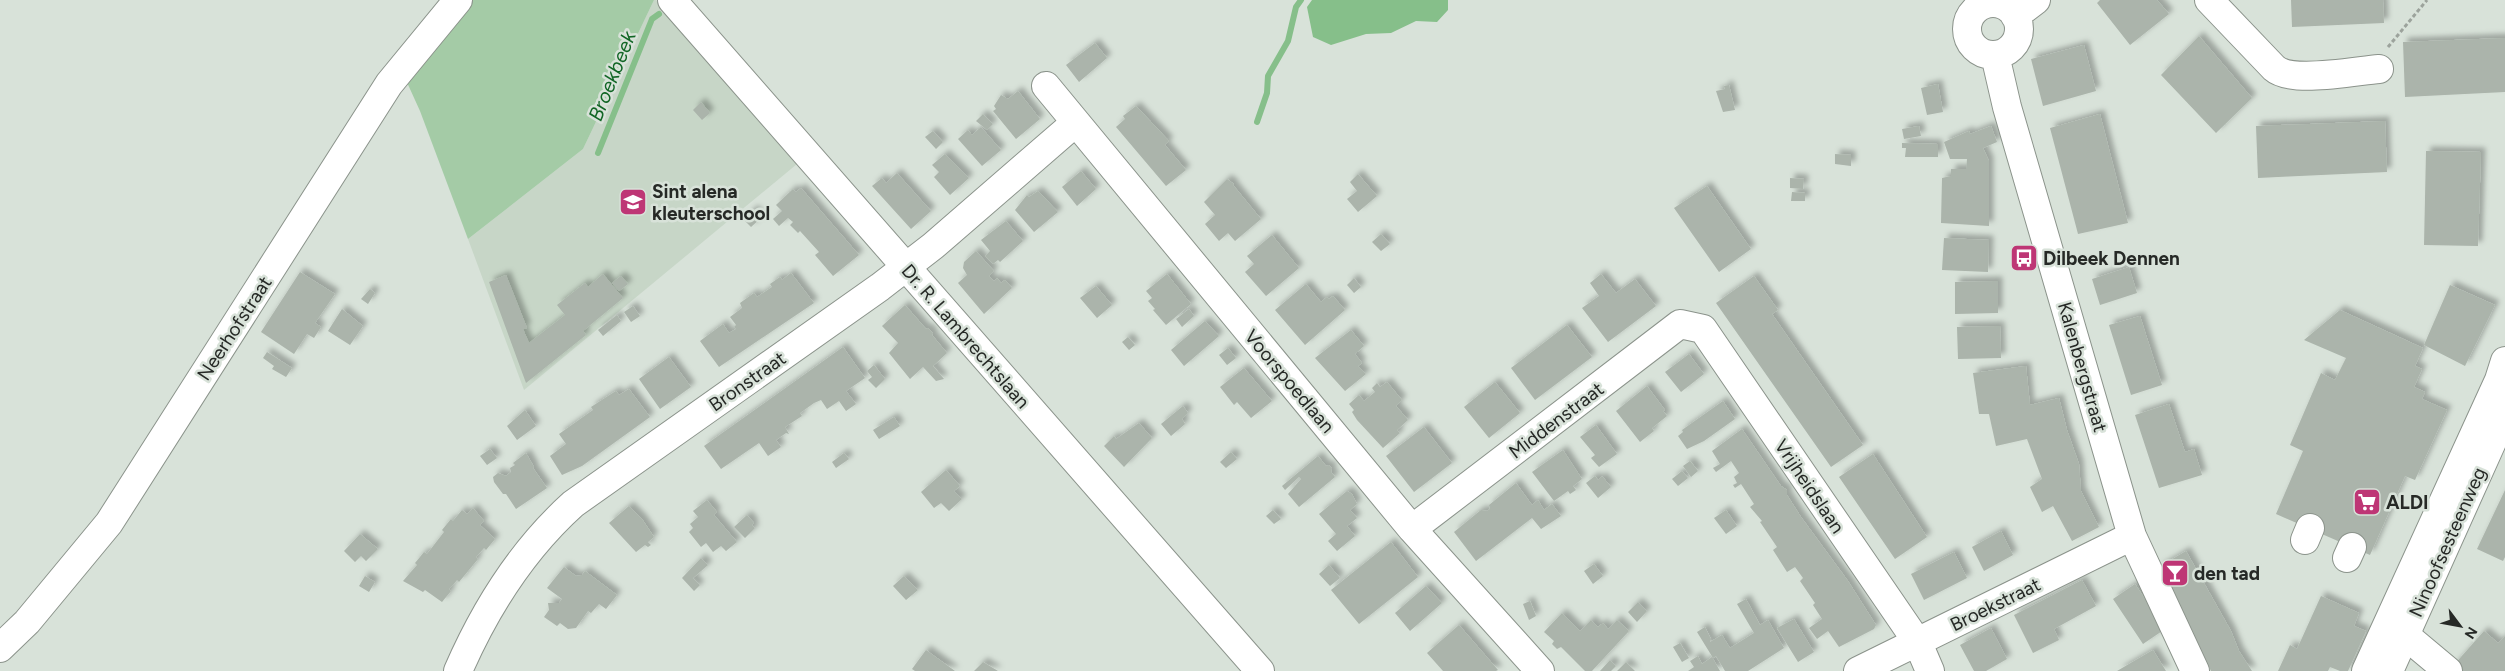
<svg xmlns="http://www.w3.org/2000/svg" width="2505" height="671" font-family="Figtree,sans-serif">
<style>
.built{fill:#c7d6c7}
.green{fill:#a4cba6}
.water{fill:#86bf8a}
.lines{fill:none;stroke-linecap:round;stroke-linejoin:round}
.stream{stroke:#86bf8a;stroke-width:6}
.building{fill:#abb4ab;filter:url(#shadow)}
.minor-casing{stroke:#8b938b;stroke-width:30}
.major-casing{stroke:#8b938b;stroke-width:30}
.path{stroke:#9ca39c;stroke-width:3;stroke-dasharray:4 2.5;stroke-linecap:butt}
.minor{stroke:#fff;stroke-width:28}
.major{stroke:#fff;stroke-width:28}
.labels{text-anchor:middle;stroke-width:5;stroke-linejoin:round;paint-order:stroke}
.poi-label{font-size:19px;font-weight:bold;fill:#262926;stroke:#d8e2d9;text-anchor:start}
.street-label{font-size:19px;fill:#262926;stroke:#d8e2d9}
.water-label{font-size:20px;font-style:italic;fill:#116625;stroke:#d8e2d9}
</style>
<defs>
<filter id="shadow"><feDropShadow dx="4.5" dy="-4.5" stdDeviation="2.5" flood-color="#0004"/></filter>
</defs>
<rect width="100%" height="100%" fill="#d8e2d9"/>
<path class="built" d="M654,0H656L797,164L524,390L468,239L583,149Z"/>
<path class="green" d="M469,0H654L583,149L468,239L420,111L405,78Z"/>
<path class="water" d="M1312,0H1448V10L1437,22L1416,21L1391,33L1366,34L1331,45L1313,37L1307,7Z"/>
<g class="lines">
<path class="stream" d="M1257,122L1267,93L1268,76L1288,41L1296,7L1301,0
M598,153L652,19L659,14"/>
</g>
<path class="building" d="M2100,0H2157L2169,14L2130,45L2097,3Z
M2291,0H2383L2384,23L2292,27Z
M2199,36L2252,98L2216,133L2161,75Z
M2505,38V92L2405,97L2403,42Z
M1095,43L1107,58L1079,82L1066,65Z
M2084,45L2096,91L2043,106L2031,59Z
M1938,84L1943,112L1927,115L1921,88Z
M1729,85L1735,110L1723,112L1716,91L1725,89L1724,86Z
M1018,91L1040,119L1016,139L993,111L996,109L994,106L1001,95L1008,99Z
M701,102L710,113L702,120L693,110Z
M1136,106L1169,141L1165,145L1186,170L1166,186L1116,127L1125,119L1123,116Z
M983,114L993,124L987,130L976,121Z
M2100,114L2128,223L2078,234L2050,128Z
M2385,121L2387,172L2258,178L2256,126Z
M1919,126L1921,136L1904,139L1902,129Z
M1991,126L1997,142L1983,148L1989,161V226L1941,223L1942,178L1951,176V169H1966L1967,159H1950L1944,142L1969,131L1970,134Z
M981,127L1001,150L982,166L958,139L968,130L972,135Z
M933,131L943,142L936,149L925,137Z
M1902,143L1938,144V157H1905L1906,148H1902Z
M2426,151L2481,152L2478,246L2424,245Z
M945,154L969,178L950,195L934,177L939,172L932,165Z
M1835,154L1851,155V166L1835,164Z
M1081,171L1096,189L1077,206L1062,187Z
M897,173L931,211L911,229L872,186L882,178L886,183Z
M1358,174L1377,196L1358,212L1347,199L1357,191L1350,182Z
M1790,178L1804,179L1803,189L1790,188Z
M1227,179L1234,184L1233,185L1261,219L1235,241L1228,233L1219,241L1205,224L1215,215L1204,202Z
M1707,186L1751,249L1719,272L1674,208Z
M801,188L859,255L833,276L815,255L819,252L800,231L798,233L790,225L793,222L788,218L779,226L773,219L782,211L776,205L793,189L796,192Z
M1038,191L1058,212L1034,232L1015,210L1027,195L1029,197Z
M1792,192L1805,193V201H1791Z
M754,209L761,218L751,227L743,219Z
M1006,221L1023,241L1000,262L998,260L993,264L985,256L990,251L981,240Z
M1381,234L1390,244L1381,251L1372,242Z
M1272,235L1299,268L1266,296L1245,272L1254,264L1247,256Z
M1944,238L1989,240L1988,272L1942,270Z
M976,251L994,271L989,276L994,281L997,278L1001,283L1005,280L1012,288L984,314L958,283L967,275L963,268L964,262Z
M2129,267L2137,293L2100,305L2092,279Z
M300,272L335,294L315,323L321,327L314,338L307,334L294,354L261,332Z
M791,273L814,303L719,367L700,341L723,324L729,333L736,329L734,327L736,325L730,317L742,308L740,303L754,293L757,297L772,287L770,284L780,277L782,280Z
M603,274L623,298L583,331L586,335L526,383L489,282L506,275L527,328L523,329L529,343L565,315L557,305L585,283L588,287Z
M1167,274L1191,304L1166,325L1153,310L1155,309L1148,301L1152,298L1146,291Z
M1601,274L1616,293L1635,279L1656,306L1608,342L1582,308L1599,296L1590,283Z
M621,276L628,284L619,291L612,283Z
M1754,276L1778,310L1772,314L1863,445L1831,467L1716,303Z
M1354,278L1361,287L1354,293L1347,285Z
M1998,281V313L1955,314V282Z
M1306,284L1321,302L1327,297L1329,299L1333,296L1345,310L1305,345L1275,310Z
M2450,285L2495,305L2465,366L2424,345Z
M1096,286L1112,305L1097,318L1080,298Z
M370,289L375,293L368,304L361,299Z
M905,305L926,329L928,328L933,333L932,335L947,353L933,366L944,379L936,381L923,367L910,379L889,353L898,343L882,326Z
M633,306L640,316L631,322L624,312Z
M342,309L363,326L350,345L328,331Z
M1189,309L1194,316L1182,327L1176,319Z
M2340,310L2423,348L2415,366L2422,369L2414,387L2425,392L2422,399L2447,410L2415,480L2405,476L2370,555L2276,514L2303,451L2290,445L2321,373L2335,380L2346,358L2304,340Z
M617,315L621,321L603,336L598,330Z
M2140,316L2162,385L2131,395L2109,325Z
M1205,321L1219,336L1184,366L1171,350Z
M1567,325L1592,357L1535,400L1511,368Z
M2000,326L2001,358L1958,359L1957,327Z
M1351,330L1364,346L1355,354L1362,363L1358,366L1366,374L1345,391L1315,358Z
M1128,337L1135,345L1129,350L1122,342Z
M843,347L865,378L846,391L856,404L846,411L839,401L827,409L821,400L814,403L800,413L802,416L785,427L789,434L786,433L776,440L781,447L768,456L759,443L721,469L704,446Z
M1228,348L1236,358L1227,365L1219,355Z
M267,352L292,368L286,377L272,369L274,366L263,358Z
M1689,354L1704,374L1681,392L1665,372Z
M669,357L691,387L660,409L639,379Z
M874,365L885,379L876,388L868,380L872,377L867,371Z
M2026,366L2030,405L2059,398L2067,430L2079,464L2081,491L2099,527L2072,541L2053,506L2042,512L2030,487L2042,479L2027,439L1996,446L1989,414H1979L1973,373Z
M1244,368L1272,401L1251,418L1237,402L1234,405L1220,387Z
M1387,382L1402,400L1396,406L1408,420L1397,430L1400,433L1383,448L1357,420L1352,412L1354,410L1349,404L1359,395L1364,401L1375,392L1372,388L1377,383L1380,387Z
M1495,382L1520,413L1489,438L1464,407Z
M1647,386L1665,410L1663,411L1667,416L1652,428L1654,431L1640,442L1616,411Z
M629,389L650,417L582,466L562,475L550,456L566,444L559,434L593,410L591,407L608,396L616,391L619,395Z
M1723,401L1735,419L1704,441L1687,449L1678,436L1683,432L1682,430Z
M2169,404L2185,452L2194,449L2202,475L2159,488L2135,415Z
M1183,406L1188,413L1182,419L1185,424L1171,436L1161,424Z
M525,410L536,426L517,440L507,426Z
M894,417L900,426L879,439L873,430Z
M1139,423L1152,438L1124,467L1104,446L1114,436L1116,439Z
M1596,425L1617,454L1599,467L1591,458L1595,455L1580,437Z
M1424,427L1452,463L1414,492L1386,456Z
M1742,429L1781,486L1787,490V495L1801,517L1848,581L1876,625L1874,629L1839,647L1828,631L1817,639L1809,628L1822,619L1813,605L1815,603L1800,581L1803,578L1795,567L1787,572L1773,550L1777,547L1760,522L1762,521L1750,507L1754,504L1741,484L1735,488L1733,485L1737,483L1734,477L1739,473L1731,461L1716,472L1713,468L1720,464L1712,451Z
M490,449L497,458L487,465L480,456Z
M1563,450L1582,479L1573,486L1576,490L1570,494L1568,491L1554,501L1532,472Z
M1231,452L1237,459L1226,468L1220,462Z
M526,453L534,467L533,468L547,488L516,509L506,494H503L494,482L493,477L498,473L506,476L511,472L510,468L515,465L513,463Z
M844,453L849,459L836,468L832,462Z
M1873,454L1927,537L1895,559L1839,477Z
M1318,456L1326,466L1329,465L1332,468L1331,472L1335,477L1299,507L1288,494L1301,479L1299,477L1285,490L1282,486Z
M1690,461L1698,471L1691,477L1683,466Z
M946,470L960,486L954,491L962,499L949,511L941,503L934,508L921,492Z
M1682,471L1688,478L1678,486L1672,479Z
M1595,476L1598,480L1602,476L1611,487L1598,498L1586,483Z
M1516,483L1532,505L1538,500L1544,510L1552,504L1561,516L1541,529L1532,518L1476,561L1454,532L1481,510L1487,511L1490,509L1489,505Z
M2505,490V557L2503,561L2477,549Z
M1347,491L1352,494L1357,504L1350,510L1357,518L1347,526L1355,536L1337,551L1328,541L1336,534L1319,514Z
M707,500L717,512L714,515L737,542L726,551L721,546L713,552L706,543L701,547L689,532L693,528L690,524L698,517L693,511Z
M629,506L642,519L654,537L648,542L651,545L648,547L645,545L636,552L609,523Z
M473,508L484,521L480,525L495,539L486,550L484,548L476,557L478,559L459,582L457,580L453,585L449,589L451,591L442,602L425,590L423,592L403,581L417,565L415,563L420,557L424,552L427,554L444,532L442,530L451,519L453,521L462,510L467,514Z
M1273,510L1281,519L1274,524L1266,516Z
M1726,510L1737,526L1726,534L1714,518Z
M747,515L754,523L752,525L755,528L745,538L734,527Z
M2001,531L2013,555L1984,571L1972,547Z
M360,534L378,549L366,561L361,556L355,562L344,551Z
M1391,542L1418,577L1359,624L1331,590Z
M2186,551L2231,631L2239,651L2252,671H2211L2159,567Z
M1954,552L1967,578L1924,600L1911,574Z
M701,558L708,565L693,578L700,585L694,591L682,578Z
M1594,564L1603,576L1593,584L1584,571Z
M1329,565L1340,578L1330,586L1319,574Z
M564,567L576,576L582,575L585,571L617,595L606,609L599,604L591,613L588,611L576,628L568,629L560,623L557,626L544,617L549,610L548,603H559L562,599L547,588Z
M365,576L375,582L369,592L359,586Z
M904,576L918,590L906,600L893,586Z
M2082,580L2096,606L2054,629L2059,640L2033,653L2014,615Z
M2135,584L2165,629L2143,644L2113,599Z
M1426,586L1442,603L1410,631L1395,613Z
M2321,596L2359,613L2354,626L2366,631L2348,671H2340L2330,667L2328,671H2278L2290,645L2297,649Z
M1746,599L1760,625L1768,620L1784,648L1748,671H1725L1716,656L1713,658L1697,632L1705,627L1711,639L1710,642L1722,635L1730,648L1754,633L1737,604Z
M1530,601L1536,616L1529,620L1523,604Z
M1638,602L1647,611L1637,622L1628,612Z
M1562,613L1580,631L1591,620L1598,627L1603,623L1608,629L1617,620L1629,631L1592,671H1585L1561,647L1557,649L1552,644L1554,641L1544,632Z
M1794,619L1814,652L1798,662L1777,628Z
M1459,625L1498,670L1496,671H1443L1427,653Z
M1991,628L2007,659L1986,671H1974L1960,645Z
M2484,631L2498,643L2505,636V671H2460L2453,666Z
M1680,643L1689,658L1682,662L1673,647Z
M926,650L955,671H915L912,669Z
M2153,650L2166,671H2117Z
M1698,656L1702,664L1712,657L1720,671H1688L1694,667L1690,661Z
M1610,660L1616,666L1611,671H1600Z
M983,662L998,671H974Z
M1626,662L1635,671H1617Z"/>
<g class="lines">
<g class="minor-casing">
<path id="minor" d="M672,0L1260,671
M2209,0L2274,68C2292,84 2355,71 2379,69
M1967 29a26 26 0 1 1 52 0a26 26 0 1 1-52 0Z
M2015,16L2036,0
M1995,55L2007,107L2132,536L2195,671
M1046,86L1412,529L1540,671
M1412,529L1680,324L1703,329L1918,643L1930,671
M2305,540L2310,528
M2347,558L2352,547
M2405,635L2448,671
M0,648L27,622L109,523L389,84L458,0
M458,671C485,609 522,550 573,504L880,287L933,246L1075,123
M1858,671L2132,536"/>
</g>
<g class="major-casing">
<path id="major" d="M2366,671L2499,380L2505,361
M2389,671L2505,413"/>
</g>
<path class="path" d="M2388,47L2427,0"/>
<use href="#minor" class="minor"/>
<use href="#major" class="major"/>
</g>
<defs>
<g id="school-square" transform="scale(1.4375)"><rect x="-9" y="-9" width="18" height="18" rx="4" fill="#be3675" stroke="#d8e2d9"/><path d="M0-5L7-2L0 1L-7-2ZM-4 1L0 2.5L4 1V4Q0 6-4 4Z" fill="#fff"/></g>
<g id="bus-square" transform="scale(1.4375)"><rect x="-9" y="-9" width="18" height="18" rx="4" fill="#be3675" stroke="#d8e2d9"/><path d="M-5-6H5V4H4V6H2V4H-2V6H-4V4H-5ZM-3.5-4V0h7V-4ZM-3.5 1.2v1.5H-2V1.2ZM2 1.2v1.5H3.5V1.2Z" fill="#fff"/></g>
<g id="supermarket-square" transform="scale(1.4375)"><rect x="-9" y="-9" width="18" height="18" rx="4" fill="#be3675" stroke="#d8e2d9"/><path d="M-6-5.5h2.5l.6 2H6L4.5 2H-2.5L-4.4-4H-6ZM-1.5 3.2a1.3 1.3 0 1 0 .1 0ZM3 3.2a1.3 1.3 0 1 0 .1 0Z" fill="#fff"/></g>
<g id="bar-square" transform="scale(1.4375)"><rect x="-9" y="-9" width="18" height="18" rx="4" fill="#be3675" stroke="#d8e2d9"/><path d="M-6-5H6L.8 .8V4.5H3.5V6h-7V4.5H-.8V.8Z" fill="#fff"/></g>
</defs>
<g fill-rule="evenodd">
<use href="#school-square" x="633" y="202"/>
<use href="#bus-square" x="2024" y="258"/>
<use href="#supermarket-square" x="2367" y="502"/>
<use href="#bar-square" x="2175" y="573"/>
</g>
<g class="labels">
<g class="poi-label">
<text x="652" y="198">Sint alena<tspan x="652" dy="22">kleuterschool</tspan></text>
<text x="2043" y="265">Dilbeek Dennen</text>
<text x="2386" y="509">ALDI</text>
<text x="2194" y="580">den tad</text>
</g>
<g class="street-label">
<text transform="translate(234 328) rotate(-57)" y="7">Neerhofstraat</text>
<text transform="translate(966 336) rotate(49)" y="7">Dr. R. Lambrechtslaan</text>
<text transform="translate(2083 367) rotate(74)" y="7">Kalenbergstraat</text>
<text transform="translate(747 381) rotate(-35)" y="7">Bronstraat</text>
<text transform="translate(1290 381) rotate(50)" y="7">Voorspoedlaan</text>
<text transform="translate(1556 420) rotate(-37)" y="7">Middenstraat</text>
<text transform="translate(1810 486) rotate(56)" y="7">Vrijheidslaan</text>
<text transform="translate(2447 542) rotate(-66)" y="7">Ninoofsesteenweg</text>
<text transform="translate(1995 604) rotate(-26)" y="7">Broekstraat</text>
</g>
<g class="water-label">
<text transform="translate(612 76) rotate(-68)" y="7">Broekbeek</text>
</g>
</g>
<g transform="translate(2460 626) rotate(122)" stroke="#d8e2d9" stroke-width="4" paint-order="stroke">
<path d="M0-4L9 19L0 12L-9 19Z" fill="#262926"/>
<text y="-8" font-size="14" font-weight="bold" text-anchor="middle" fill="#262926">N</text>
</g>
</svg>
